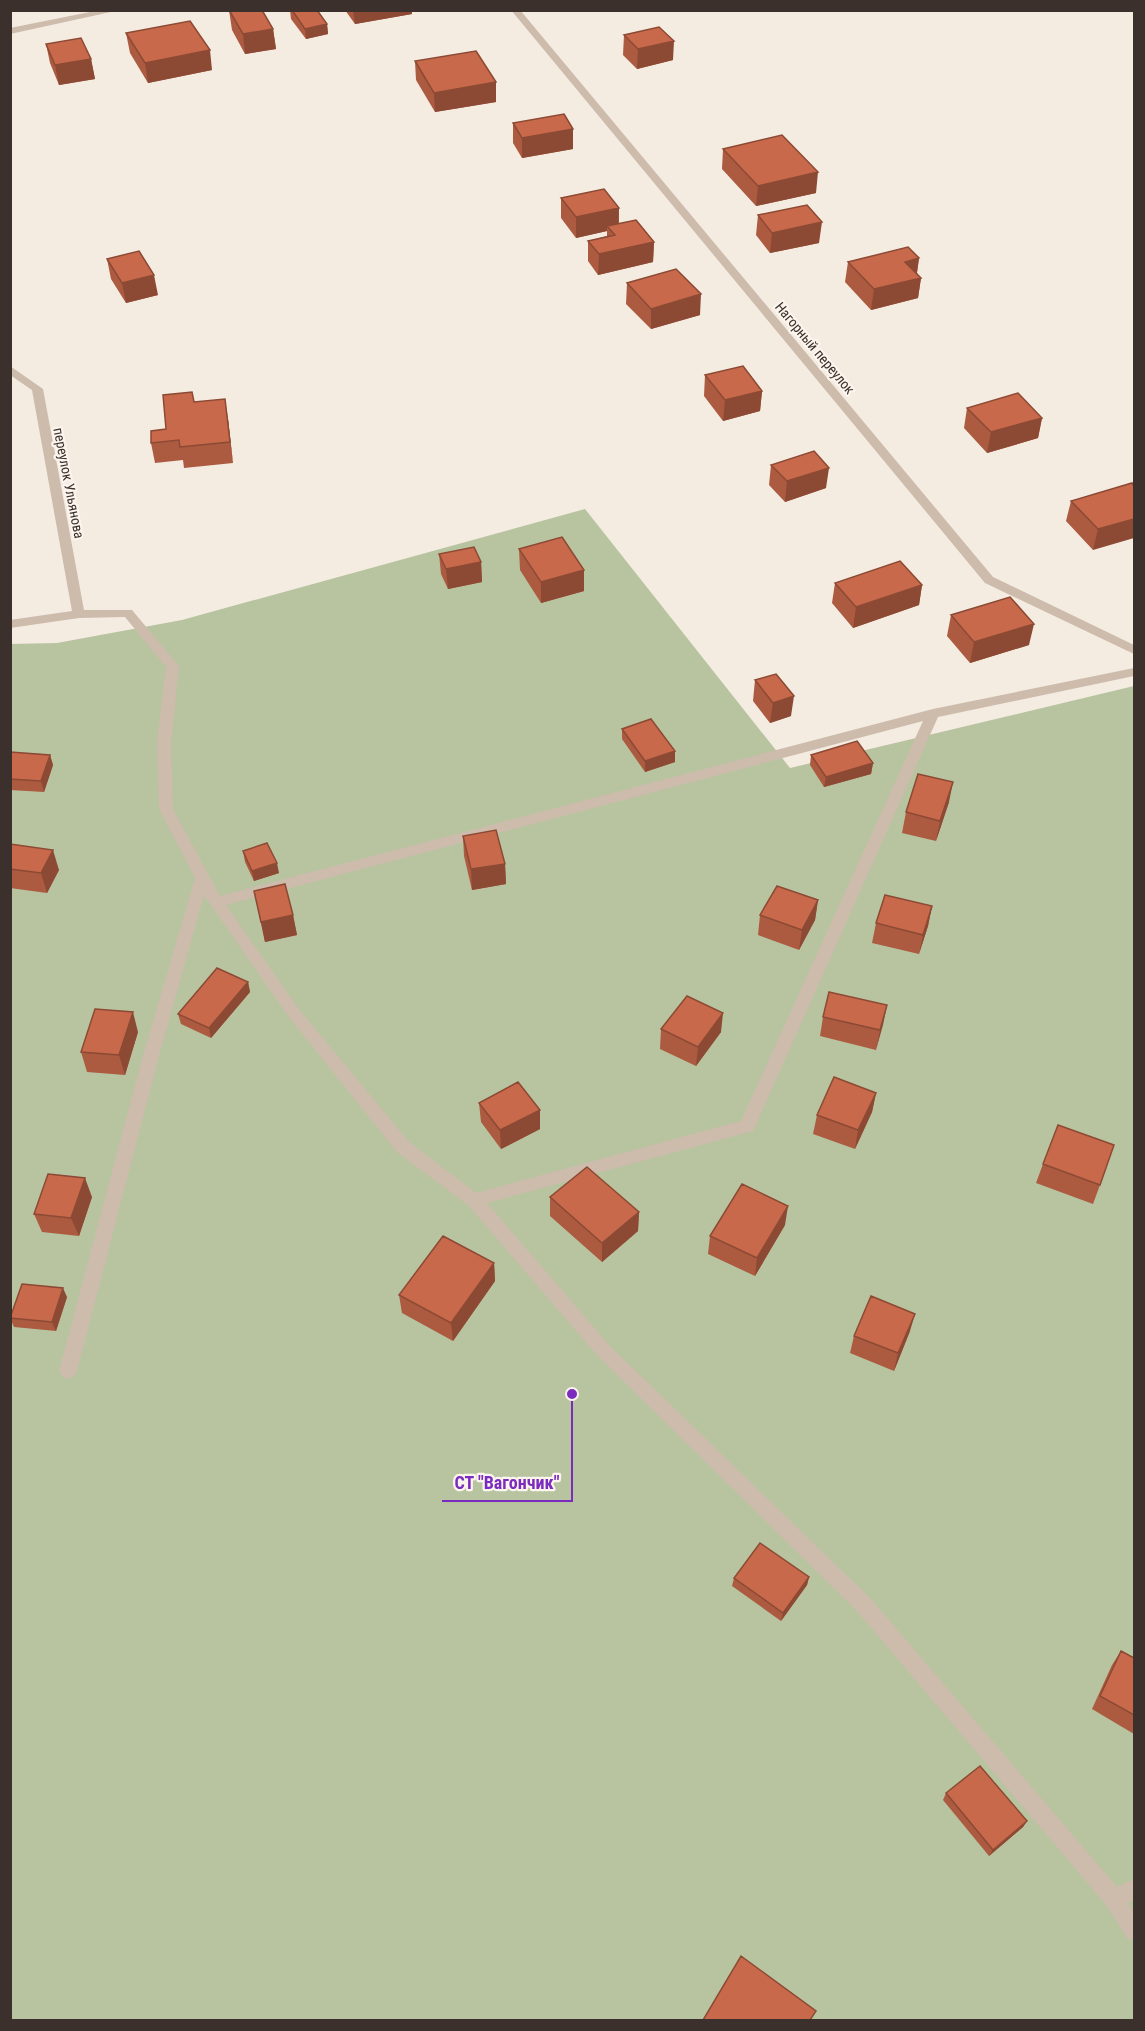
<svg xmlns="http://www.w3.org/2000/svg" width="1145" height="2031" font-family="'Roboto Condensed',sans-serif">
<style>
.green{fill:#b8c4a0}
.lines{fill:none;stroke-linecap:round;stroke-linejoin:round}
.minor{fill:#cdbbac;fill-rule:evenodd}
.wall{fill:#ac5a40}
.shaded-wall{fill:#8c4a34}
.building{fill:#c8694b;stroke:#8c4a34;stroke-width:1.5}
.labels{text-anchor:middle;stroke-width:4.5;stroke-linejoin:round;paint-order:stroke}
.far-street-label{font-size:14px;fill:#3b302b;stroke:#fbf5ee}
.leader{fill:none;stroke:#7b2cbf;stroke-width:2}
.callout-dot{fill:#7b2cbf;stroke:#fbf5ee;stroke-width:2}
.callout-label{font-size:18px;text-anchor:middle;font-weight:bold;fill:#7b2cbf;stroke:#fbf5ee;stroke-width:4.5;stroke-linejoin:round;paint-order:stroke}
</style>
<rect width="100%" height="100%" fill="#f4ebe1"/>
<path class="green" d="M585,509L790,768L1134,686V2020H11L10,644L57,643L182,620Z"/>
<g class="lines">
<path class="minor" d="M100,10H120L10,34V28Z
M511,10H520L993,577L1134,645V654L985,583Z
M10,366L43,389L84,610H132L179,666L171,743L173,809L220,896L933,709L1134,668V676L938,717L753,1131L487,1203L609,1345L871,1599L1117,1887L1134,1879V1900L1128,1903L1134,1913V1941L1127,1938L1107,1906L857,1611L597,1355L468,1205L397,1152L288,1016L204,895L157,1063L77,1371L74,1376L68,1379L62,1376L59,1371L141,1063L195,878L159,809L157,743L166,667L125,617L79,618L10,628V620L72,611L32,390L10,375ZM923,721L741,1121L476,1193L409,1142L298,1008L226,905Z"/>
</g>
<path class="wall" d="M229,10L273,29L276,49L245,54L232,30Z
M290,10H317L327,24L328,34L306,39L291,19Z
M345,10H412V14L355,24Z
M126,33L212,70L148,83L130,53Z
M624,35L673,60L637,69L623,55Z
M46,44L91,59L95,79L59,85L50,63Z
M415,61L496,82V102L435,112L416,80Z
M513,123L573,149L522,158L513,143Z
M723,149L816,193L756,206L722,169Z
M561,198L619,208V223L654,242L653,262L598,275L588,261V241L607,236V231L576,238L561,218Z
M758,215L819,243L770,253L756,235Z
M919,258L917,273L921,278L918,298L871,310L845,282L848,262Z
M107,259L158,295L126,303L111,279Z
M627,283L700,315L651,329L626,304Z
M705,375L762,391L760,411L723,421L704,396Z
M194,402L228,419L233,463L184,468L183,460L155,463L151,443Z
M967,408L1042,418L1038,438L987,453L964,428Z
M771,465L826,488L785,502L769,485Z
M1132,483L1093,550L1066,521L1071,501Z
M519,549L584,591L541,603L520,570Z
M439,554L481,562L482,582L448,589L441,574Z
M835,583L922,585L919,605L853,628L832,603Z
M951,615L1029,645L970,663L947,636Z
M755,680L791,716L770,723L753,701Z
M622,729L675,751V762L645,772L622,739Z
M10,752L50,755L53,765L44,792L10,790Z
M811,755L873,763L871,774L824,787L810,765Z
M949,802L936,841L902,833L906,812Z
M463,836L505,864L506,884L472,890L464,856Z
M10,844L59,870L47,893L10,888Z
M243,851L279,873L254,881L245,862Z
M254,891L293,915L297,935L265,942Z
M818,900L815,920L799,950L758,935L760,915Z
M932,906L928,926L919,954L872,943L876,923Z
M248,982L250,992L211,1038L181,1024L178,1014Z
M887,1005L876,1050L820,1036L823,1017Z
M661,1029L721,1032L696,1066L660,1049Z
M138,1032L125,1075L87,1072L81,1052Z
M876,1093L872,1112L855,1149L813,1134L817,1115Z
M479,1103L540,1129L501,1149L481,1122Z
M1043,1164L1100,1185L1093,1204L1036,1183Z
M92,1197L79,1236L42,1232L34,1214Z
M550,1197L639,1212L638,1231L602,1262L550,1216Z
M785,1225L755,1276L708,1254L710,1236Z
M494,1263L495,1281L453,1341L402,1313L399,1295Z
M67,1297L56,1331L14,1327L10,1318V1317Z
M910,1331L894,1371L850,1353L854,1336Z
M809,1577L807,1585L781,1621L732,1586L734,1578Z
M1121,1651L1134,1658V1734L1092,1709L1112,1665Z
M946,1793L1027,1821L1023,1827L989,1856L943,1800Z"/>
<path class="shaded-wall" d="M353,10H412V14L355,24Z
M327,24L328,34L306,39L305,29Z
M273,29L276,49L245,54L243,34Z
M674,41L673,60L637,69L638,49Z
M210,50L212,70L148,83L145,63Z
M91,59L95,79L59,85L55,65Z
M496,82V102L435,112L434,93Z
M573,129V149L522,158V138Z
M818,172L816,193L756,206L758,186Z
M619,208L618,229L607,226V231L576,238V217Z
M822,222L819,243L770,253L772,233Z
M654,242L653,262L598,275L599,254Z
M919,258L916,279L921,278L918,298L871,310L874,289L905,262Z
M154,275L158,295L126,303L122,283Z
M701,294L700,315L651,329V309Z
M762,391L760,411L723,421L725,400Z
M225,399L228,419L233,463L230,442Z
M1042,418L1038,438L987,453L991,432Z
M829,468L826,488L785,502L787,481Z
M1134,519V538L1093,550L1098,529Z
M481,562L482,582L448,589L446,569Z
M584,570V591L541,603V582Z
M922,585L919,605L853,628L856,607Z
M1034,624L1029,645L970,663L974,642Z
M794,696L791,716L770,723L773,703Z
M675,751V762L645,772V761Z
M50,755L53,765L44,792L41,781Z
M873,763L871,774L824,787L826,777Z
M953,782L949,802L936,841L940,821Z
M53,850L59,870L47,893L41,873Z
M277,863L279,873L254,881L252,871Z
M505,864L506,884L472,890L471,869Z
M818,900L815,920L799,950L802,930Z
M932,906L928,926L919,954L923,935Z
M293,915L297,935L265,942L261,922Z
M248,982L250,992L211,1038L209,1028Z
M887,1005L883,1025L876,1050L880,1030Z
M133,1012L138,1032L125,1075L119,1055Z
M723,1013L721,1032L696,1066L698,1047Z
M876,1093L872,1112L855,1149L858,1130Z
M540,1110V1129L501,1149L500,1130Z
M85,1178L92,1197L79,1236L71,1218Z
M788,1206L785,1225L755,1276L757,1258Z
M639,1212L638,1231L602,1262V1243Z
M494,1263L495,1281L453,1341L451,1323Z
M63,1288L67,1297L56,1331L52,1322Z
M915,1314L910,1331L894,1371L898,1353Z
M809,1577L807,1585L781,1621L783,1613Z
M1027,1821L1023,1827L989,1856L993,1850Z"/>
<path class="building" d="M229,10H262L273,29L243,34Z
M292,10H317L327,24L305,29Z
M190,21L210,50L145,63L126,33Z
M659,27L674,41L638,49L624,35Z
M81,38L91,59L55,65L46,44Z
M476,51L496,82L434,93L415,61Z
M564,114L573,129L522,138L513,123Z
M782,135L818,172L758,186L723,149Z
M604,189L619,208L576,217L561,198Z
M807,205L822,222L772,233L758,215Z
M636,220L654,242L599,254L588,241L615,235L607,226Z
M908,247L919,258L905,262L921,278L874,289L848,262Z
M139,251L154,275L122,283L107,259Z
M676,269L701,294L651,309L627,283Z
M743,366L762,391L725,400L705,375Z
M192,392L194,402L225,399L230,442L180,447L179,440L151,443V431L166,429L163,395Z
M1018,393L1042,418L991,432L967,408Z
M814,451L829,468L787,481L771,465Z
M1132,483L1134,486V519L1098,529L1071,501Z
M562,537L584,570L541,582L519,549Z
M474,547L481,562L446,569L439,554Z
M900,561L922,585L856,607L835,583Z
M1010,597L1034,624L974,642L951,615Z
M776,674L794,696L773,703L755,680Z
M651,719L675,751L645,761L622,729Z
M857,741L873,763L826,777L811,755Z
M10,752L50,755L41,781L10,779Z
M918,774L953,782L940,821L906,812Z
M496,830L505,864L471,869L463,836Z
M267,843L277,863L252,871L243,851Z
M10,844L53,850L41,873L10,869Z
M285,884L293,915L261,922L254,891Z
M777,886L818,900L802,930L760,915Z
M885,895L932,906L923,935L876,923Z
M217,968L248,982L209,1028L178,1014Z
M829,992L887,1005L880,1030L823,1017Z
M687,996L723,1013L698,1047L661,1029Z
M95,1009L133,1012L119,1055L81,1052Z
M834,1077L876,1093L858,1130L817,1115Z
M518,1082L540,1110L500,1130L479,1103Z
M1058,1125L1114,1145L1100,1185L1043,1164Z
M587,1167L639,1212L602,1243L550,1197Z
M48,1174L85,1178L71,1218L34,1214Z
M742,1184L788,1206L757,1258L710,1236Z
M443,1236L494,1263L451,1323L399,1295Z
M22,1284L63,1288L52,1322L10,1318Z
M871,1296L915,1314L898,1353L854,1336Z
M760,1543L809,1577L783,1613L734,1578Z
M1121,1651L1134,1658V1715L1100,1696Z
M980,1766L1027,1821L993,1850L946,1793Z
M741,1956L816,2011L810,2020H703Z"/>
<g class="labels">
<g class="far-street-label">
<text transform="translate(815 348) rotate(50)" y="5">Нагорный переулок</text>
<text transform="translate(69 483) rotate(79)" y="5">переулок Ульянова</text>
</g>
</g>
<path class="leader" d="M572 1394L572 1501H442"/>
<circle class="callout-dot" cx="572" cy="1394" r="6"/>
<g class="callout-label">
<text x="507" y="1489">СТ "Вагончик"</text>
</g>
<rect width="1145" height="2031" fill="none" stroke="#3b302b" stroke-width="24"/>
</svg>
